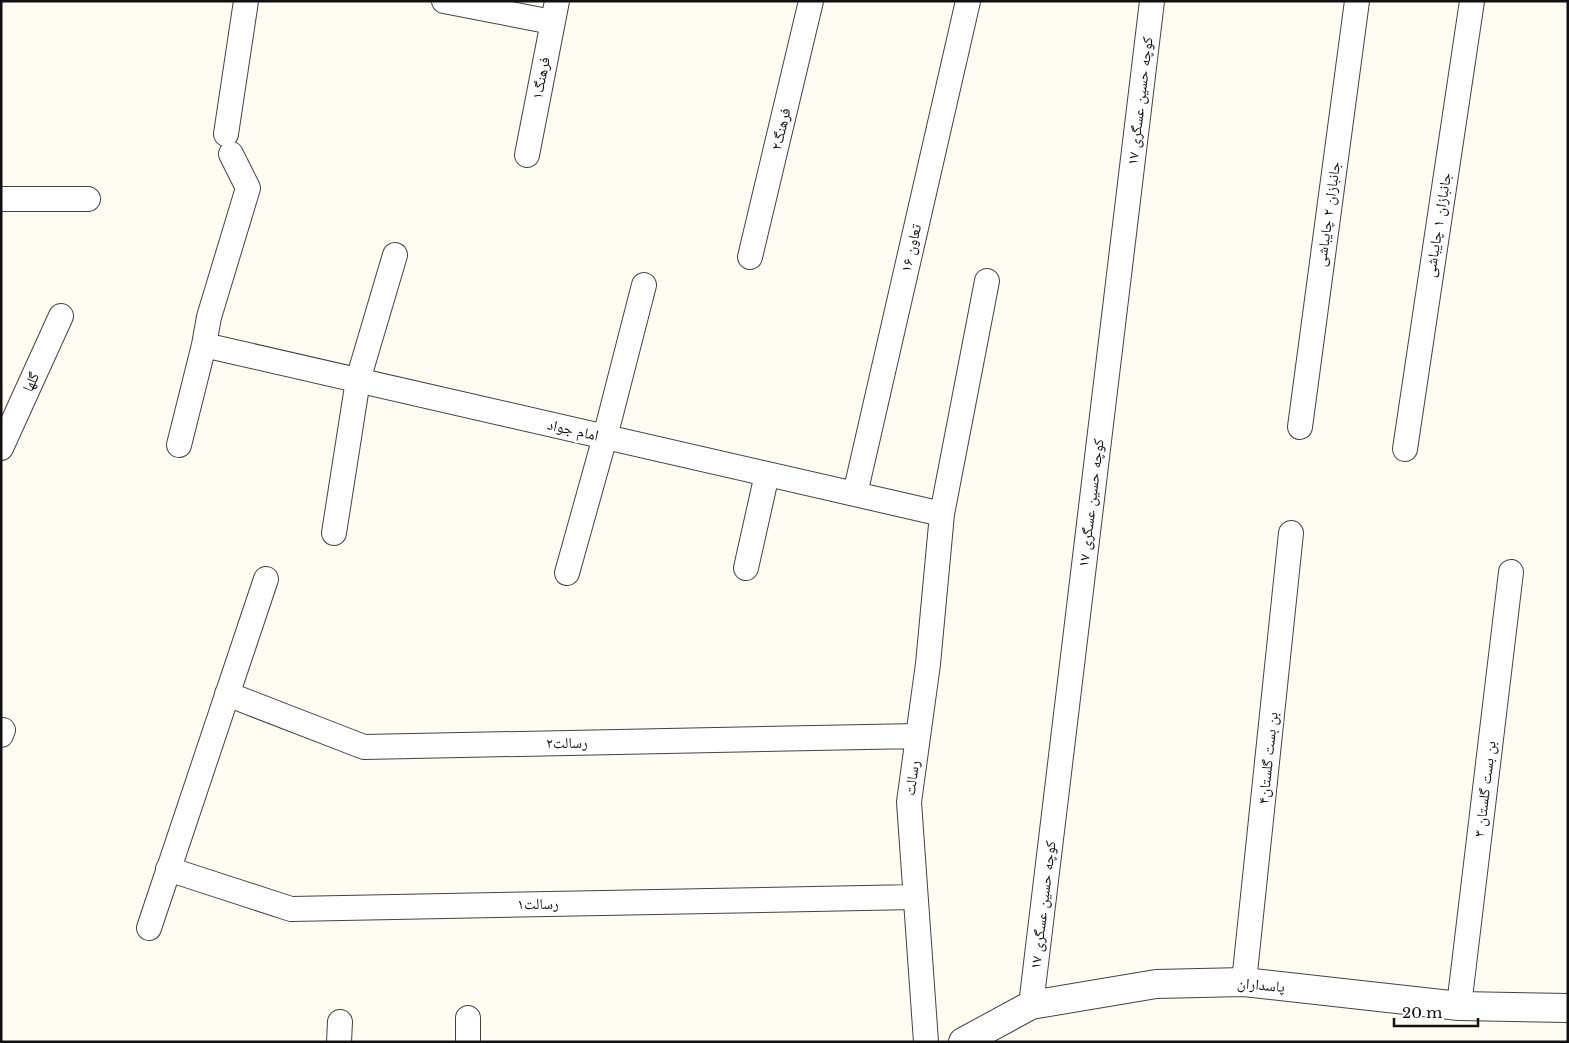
<svg xmlns="http://www.w3.org/2000/svg" width="1569" height="1043" font-family="'Libre Baskerville','Noto Naskh Arabic',serif">
<style>
.lines{fill:none;stroke-linecap:round;stroke-linejoin:round}
.minor-casing{stroke:#434343;stroke-width:26}
.tertiary-casing{stroke:#434343;stroke-width:30}
.minor{stroke:#fff;stroke-width:24}
.tertiary{stroke:#fff;stroke-width:28}
.labels{text-anchor:middle;stroke-width:5;stroke-linejoin:round;paint-order:stroke}
.street-label{font-size:15px;fill:#101010;stroke:#fff}
</style>
<rect width="100%" height="100%" fill="#fffdf3"/>
<g class="lines">
<g class="minor-casing">
<path id="minor" d="M444,1L552,22
M226,134L246,1
M527,155L557,1
M1,199H88
M750,257L811,1
M204,345L942,514
M1300,427L1357,1
M179,445L204,345L209,317L248,188L231,154
M1,448L61,316
M1405,449L1472,1
M855,494L968,1
M334,533L358,380L395,255
M746,568L767,474
M567,573L605,437L644,285
M227,694L364,747L918,736
M1,735L3,730
M168,869L291,909L915,897
M149,928L266,579
M1244,982L1291,533
M1031,1005L1152,1
M1459,1006L1511,572
M339,1042L340,1022
M468,1042V1018
M926,1042L909,802L928,664L942,514L987,281"/>
</g>
<g class="tertiary-casing">
<path id="tertiary" d="M963,1042L1031,1005L1156,984L1244,982L1459,1006L1568,1008"/>
</g>
<use href="#minor" class="minor"/>
<use href="#tertiary" class="tertiary"/>
</g>
<g class="labels">
<g class="street-label">
<text transform="translate(541 78) rotate(-79)" y="5">فرهنگ۱</text>
<text transform="translate(1140 101) rotate(-83)" y="5">کوچه حسین عسگری ۱۷</text>
<text transform="translate(781 129) rotate(-77)" y="5">فرهنگ۲</text>
<text transform="translate(1328 214) rotate(-82)" y="5">جانبازان ۲ چایباشی</text>
<text transform="translate(1438 225) rotate(-81)" y="5">جانبازان ۱ چایباشی</text>
<text transform="translate(911 248) rotate(-77)" y="5">تعاون ۱۶</text>
<text transform="translate(31 382) rotate(-65)" y="5">گلها</text>
<text transform="translate(573 430) rotate(13)" y="5">امام جواد</text>
<text transform="translate(1091 503) rotate(-83)" y="5">کوچه حسین عسگری ۱۷</text>
<text transform="translate(567 743) rotate(-1)" y="5">رسالت۲</text>
<text transform="translate(1268 758) rotate(-84)" y="5">بن بست گلستان۴</text>
<text transform="translate(912 778) rotate(-83)" y="5">رسالت</text>
<text transform="translate(1485 789) rotate(-83)" y="5">بن بست گلستان ۳</text>
<text transform="translate(538 904) rotate(-1)" y="5">رسالت۱</text>
<text transform="translate(1043 905) rotate(-83)" y="5">کوچه حسین عسگری ۱۷</text>
<text transform="translate(1261 985) rotate(5)" y="5">پاسداران</text>
</g>
</g>
<rect width="1569" height="1043" fill="none" stroke="#101010" stroke-width="5"/>
<path d="M1394 1018v8h84v-8" fill="none" stroke="#101010" stroke-width="2.5"/>
<text x="1402" y="1018" font-size="15" fill="#101010" stroke="#ffffff" stroke-width="4" paint-order="stroke">20 m</text>
</svg>
